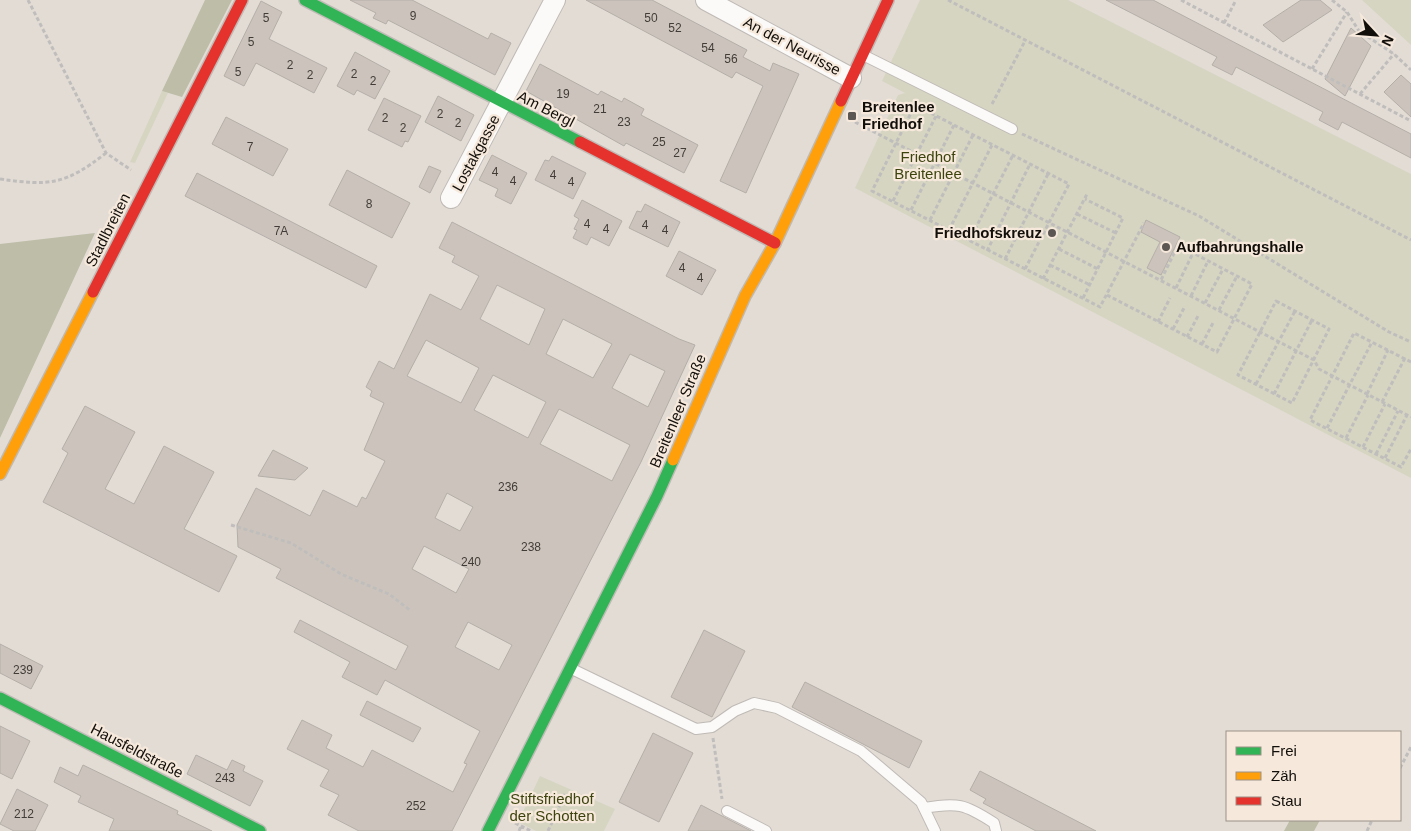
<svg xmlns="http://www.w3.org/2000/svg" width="1411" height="831" font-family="Arial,sans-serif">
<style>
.green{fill:#d6d5c2}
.forest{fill:#bdbda8}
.building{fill:#ccc4bc;stroke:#b4aea9;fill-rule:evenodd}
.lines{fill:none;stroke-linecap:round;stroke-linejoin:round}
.lane-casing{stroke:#bfbab5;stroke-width:12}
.street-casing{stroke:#bfbab5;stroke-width:22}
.fast-casing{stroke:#bfbab5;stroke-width:14}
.slow-casing{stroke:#bfbab5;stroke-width:14}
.jam-casing{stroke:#bfbab5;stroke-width:14}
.path{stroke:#c0bebc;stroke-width:3;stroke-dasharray:4 2.5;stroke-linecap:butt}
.lane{stroke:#fbfaf9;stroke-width:10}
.street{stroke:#fbfaf9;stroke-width:20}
.fast{stroke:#30b455;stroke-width:11}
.slow{stroke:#ff9f0a;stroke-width:11}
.jam{stroke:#e5322d;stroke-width:11}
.poi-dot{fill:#5b5651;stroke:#f6e9dc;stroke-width:2}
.labels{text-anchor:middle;stroke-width:4.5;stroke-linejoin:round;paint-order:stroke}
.number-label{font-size:12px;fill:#423c38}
.street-label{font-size:15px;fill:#120e0a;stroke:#f6e9dc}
.poi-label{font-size:15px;font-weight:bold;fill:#120e0a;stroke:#f6e9dc;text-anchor:start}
.park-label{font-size:15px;fill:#3d430d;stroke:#f6e9dc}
</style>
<rect width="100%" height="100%" fill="#e3dcd5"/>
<path class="green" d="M920,0H1068L1411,174V478L855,188L898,95L905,93L882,81Z
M1362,0H1411V45Z
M162,91L168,93L135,163L130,162Z
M540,776L615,809L604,831H536L518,822Z"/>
<path class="forest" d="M205,0H232L182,97L162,91Z
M95,233L0,438V244Z
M1290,820H1320L1314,831H1284Z"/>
<path class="building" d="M350,0H412L488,39L491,33L511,43L495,75L388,20L386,24L373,18L376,13Z
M586,0H652L747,50L743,57L770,71L773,63L799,74L746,193L720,181L763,86L736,72L732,78Z
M1106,0H1153L1249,50L1411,134V158L1342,122L1338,130L1319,120L1323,112L1236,67L1232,75L1212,65L1217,57Z
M1301,0H1320L1332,10L1283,42L1263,25Z
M261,1L282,12L269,39L327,68L314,93L256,63L244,86L224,76Z
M1351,28L1371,46L1345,96L1325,79Z
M355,52L390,71L375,99L357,90L354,95L337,86Z
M540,64L598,95L601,91L622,102L624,98L644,109L641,115L698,145L684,173L626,143L624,146L526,91Z
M1401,75L1411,84V117L1384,92Z
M438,96L474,115L461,141L425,122Z
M384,98L421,116L408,142L405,141L402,147L368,130Z
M226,117L288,149L273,176L212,144Z
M492,155L527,173L511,204L495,196L498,189L479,180Z
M552,156L586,173L573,199L535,180L545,160L549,161Z
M429,166L441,171L430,193L419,187Z
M347,170L410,203L392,238L329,205Z
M197,173L377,266L366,288L185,196Z
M582,200L622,221L609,246L591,237L587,245L573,238L577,230L574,229L579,219L574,216Z
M645,204L680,222L668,247L629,228L637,211L641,212Z
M1146,220L1180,237L1161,275L1147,268L1160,242L1141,232Z
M452,222L679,339L695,345L641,462L452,831H359L328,815L339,795L320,786L329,770L287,749L302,720L332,735L326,748L363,767L372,750L453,792L467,764L464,763L480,731L385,680L377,695L342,677L350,662L294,632L300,620L396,670L408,646L276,578L281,569L238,547L237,525L256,488L310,516L323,490L357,507L362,497L366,499L385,461L364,450L384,403L370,396L372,391L366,387L379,361L394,369L430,294L461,310L479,276L452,262L455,256L439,248ZM497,285L545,309L529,345L480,319ZM563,319L612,344L593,378L546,354ZM426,340L479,368L461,403L407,376ZM630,354L665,371L648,407L612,388ZM493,375L546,402L528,438L474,410ZM559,409L630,445L612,481L540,444ZM447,493L473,507L460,531L435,518ZM424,546L469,569L456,593L412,569ZM468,622L512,645L499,670L455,647Z
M679,251L716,270L702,295L666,276Z
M85,406L135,432L105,489L134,504L164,446L214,472L184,529L237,556L219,592L43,502L68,453L62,449Z
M273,450L308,468L295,480L258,476Z
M704,630L745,651L712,717L671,697Z
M0,644L43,666L31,689L0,673Z
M805,682L922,741L909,768L792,707Z
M367,701L421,728L413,742L360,715Z
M0,726L30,741L12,779L0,773Z
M653,733L693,753L659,822L619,802Z
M196,755L227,770L232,760L245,766L243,771L263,781L250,806L187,774Z
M83,765L178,811L177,814L212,831H109L114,819L78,802L81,796L54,782L60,767L78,776Z
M980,771L1096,831H1036L983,803L986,799L970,790Z
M17,789L48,805L35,831H14L0,824Z
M701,805L724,817L751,831H688Z"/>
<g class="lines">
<g class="lane-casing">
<path id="lane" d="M863,55L1012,129
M572,669L696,729L712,727L735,711L754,703L777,708L861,751L921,802L935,831
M924,808C957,802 965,804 994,823L996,831
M727,811L766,831"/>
</g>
<g class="street-casing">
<path id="street" d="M706,0L851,78
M451,198L555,0"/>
</g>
<g class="fast-casing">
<path id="fast" d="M305,0L580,142
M0,698L260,831
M488,831L657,496L673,460"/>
</g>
<g class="slow-casing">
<path id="slow" d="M673,460L745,296L775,243L841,101
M0,474L93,292"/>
</g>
<g class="jam-casing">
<path id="jam" d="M841,101L888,0
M580,142L775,243
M93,292L242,0"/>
</g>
<path class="path" d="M28,0L106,153L131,170
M948,0L1411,240
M1181,0L1411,121
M1332,0L1347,12L1359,31L1394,54L1411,70
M1224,23L1236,0
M1312,69L1347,12
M1360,94L1394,54
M992,104L1025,41
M855,122L1314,360L1319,369L1411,417
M1022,134L1199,216L1389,332L1411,342
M0,179C50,186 65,185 106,153
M893,201L936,116
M911,210L954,125
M1077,214L1116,233
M930,220L973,135
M949,230L992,145
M969,241L1013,155
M1059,249L1098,269
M987,251L1030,164
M1005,259L1048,174
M1050,265L1090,285
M1025,269L1069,184L915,105L872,191L1100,307L1144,223
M1043,279L1087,194
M1176,288L1193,253
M1107,295L1217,352L1252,284L1178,245L1161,280
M1191,296L1208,261
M1083,298L1123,218L1085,199
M1276,301L1329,329L1292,403L1238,375Z
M1205,303L1223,269
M1219,310L1237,276
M1158,322L1170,298
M1173,329L1184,308
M1187,337L1199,314
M1202,344L1214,321
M1411,362L1354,333L1310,420L1401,467L1411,449
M1256,384L1295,311
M1274,394L1312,320
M1367,394L1388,350
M1382,402L1405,358
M1327,428L1372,342
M1346,438L1368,395
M1363,447L1385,404
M1376,454L1398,411
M1385,458L1407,415
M231,525L291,543L341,574L389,594L411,611
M713,738L722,799
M1400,768L1411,747
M515,823L531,831
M519,831L521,826
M548,831L565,794
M1367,831L1372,820"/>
<use href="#lane" class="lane"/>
<use href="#street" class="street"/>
<use href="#fast" class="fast"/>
<use href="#slow" class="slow"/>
<use href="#jam" class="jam"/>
</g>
<g class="poi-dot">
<rect x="847" y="111" width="10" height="10" rx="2.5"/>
<circle cx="1052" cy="233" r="5"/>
<circle cx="1166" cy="247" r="5"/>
</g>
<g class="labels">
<g class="number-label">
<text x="413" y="20">9</text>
<text x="266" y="22">5</text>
<text x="651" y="22">50</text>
<text x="675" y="32">52</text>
<text x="251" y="46">5</text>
<text x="708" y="52">54</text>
<text x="731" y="63">56</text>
<text x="290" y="69">2</text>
<text x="238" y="76">5</text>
<text x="354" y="78">2</text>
<text x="310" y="79">2</text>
<text x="373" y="85">2</text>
<text x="563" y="98">19</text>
<text x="600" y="113">21</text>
<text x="440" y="118">2</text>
<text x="385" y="122">2</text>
<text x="624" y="126">23</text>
<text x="458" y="127">2</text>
<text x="403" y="132">2</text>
<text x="659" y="146">25</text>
<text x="250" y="151">7</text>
<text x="680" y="157">27</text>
<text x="495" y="176">4</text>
<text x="553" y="179">4</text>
<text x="513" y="185">4</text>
<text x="571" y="186">4</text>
<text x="369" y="208">8</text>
<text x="587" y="228">4</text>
<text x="645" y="229">4</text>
<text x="606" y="233">4</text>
<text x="665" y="234">4</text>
<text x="281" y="235">7A</text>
<text x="682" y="272">4</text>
<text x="700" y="282">4</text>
<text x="508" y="491">236</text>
<text x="531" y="551">238</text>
<text x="471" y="566">240</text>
<text x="23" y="674">239</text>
<text x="225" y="782">243</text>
<text x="416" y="810">252</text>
<text x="24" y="818">212</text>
</g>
<g class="street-label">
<text transform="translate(792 46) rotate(28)" y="5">An der Neurisse</text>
<text transform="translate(546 109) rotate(27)" y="5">Am Bergl</text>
<text transform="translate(476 153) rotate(-62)" y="5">Lostakgasse</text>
<text transform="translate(108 230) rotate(-63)" y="5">Stadlbreiten</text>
<text transform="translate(678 411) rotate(-67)" y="5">Breitenleer Straße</text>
<text transform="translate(137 751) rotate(27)" y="5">Hausfeldstraße</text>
</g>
<g class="poi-label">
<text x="862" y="112">Breitenlee<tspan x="862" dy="17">Friedhof</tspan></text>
<text x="1042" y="238" text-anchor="end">Friedhofskreuz</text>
<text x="1176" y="252">Aufbahrungshalle</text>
</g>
<g class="park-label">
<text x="928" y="162">Friedhof<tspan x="928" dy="17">Breitenlee</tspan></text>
<text x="552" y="804">Stiftsfriedhof<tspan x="552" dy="17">der Schotten</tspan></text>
</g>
</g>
<rect x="1226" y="731" width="175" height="90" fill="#f6e9dc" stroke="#9b9188"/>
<rect x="1236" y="747" width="25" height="8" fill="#30b455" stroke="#9b9188"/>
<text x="1271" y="756" font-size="15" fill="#120e0a">Frei</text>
<rect x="1236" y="772" width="25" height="8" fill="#ff9f0a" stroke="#9b9188"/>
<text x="1271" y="781" font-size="15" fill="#120e0a">Zäh</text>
<rect x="1236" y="797" width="25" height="8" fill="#e5322d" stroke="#9b9188"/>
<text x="1271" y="806" font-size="15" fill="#120e0a">Stau</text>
<g transform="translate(1376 35) rotate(116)" stroke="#f6e9dc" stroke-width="4" paint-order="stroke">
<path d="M0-4L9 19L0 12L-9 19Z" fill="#120e0a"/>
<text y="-8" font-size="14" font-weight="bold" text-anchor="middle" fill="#120e0a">N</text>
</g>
</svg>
